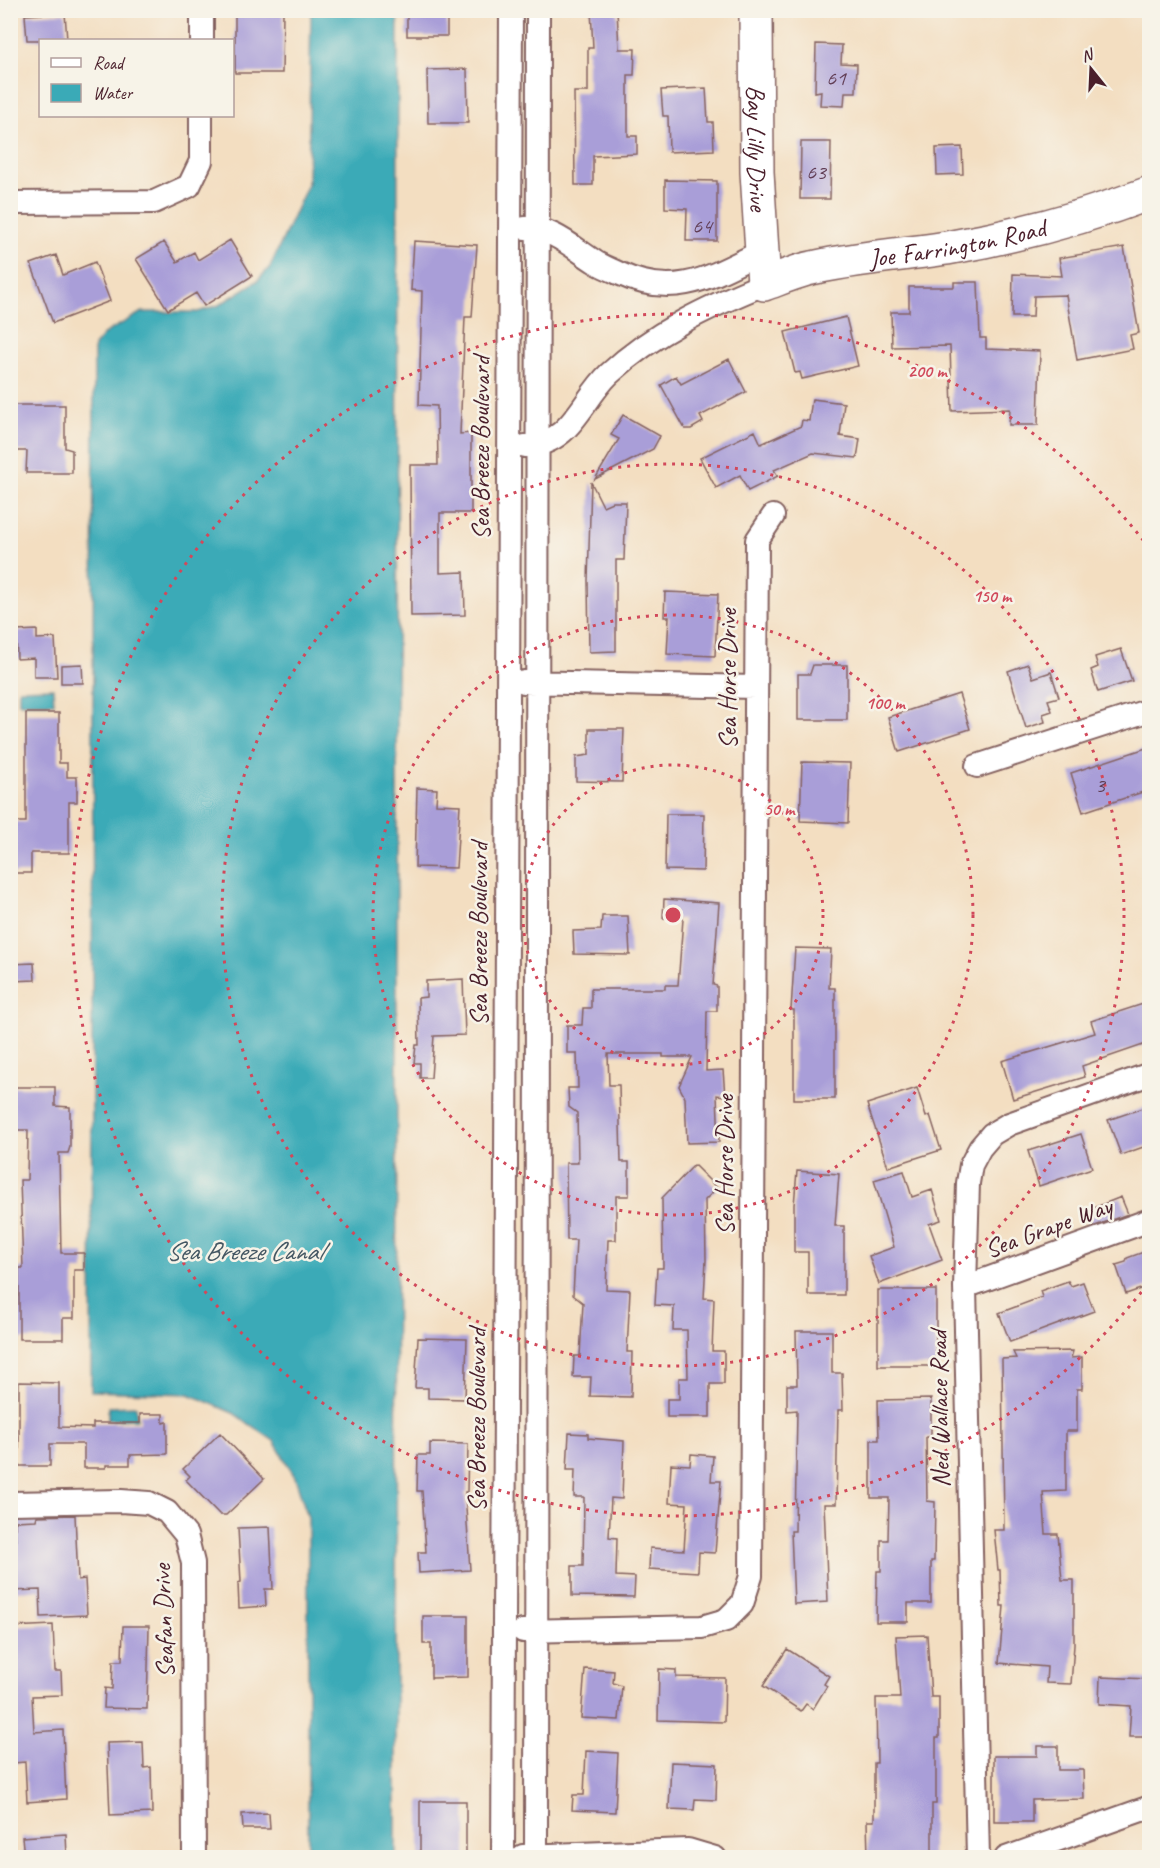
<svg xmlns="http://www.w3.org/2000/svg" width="1160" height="1868" font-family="Caveat,sans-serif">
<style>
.water{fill:#3aaab7;stroke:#426471;stroke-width:1.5}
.building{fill:#a99ed8}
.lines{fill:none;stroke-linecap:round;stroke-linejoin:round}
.street-casing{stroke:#856260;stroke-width:26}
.secondary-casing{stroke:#856260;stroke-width:36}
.street{stroke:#fff;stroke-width:22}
.secondary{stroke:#fff;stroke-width:33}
.ring{fill:none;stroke:#d1495b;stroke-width:3;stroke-dasharray:3 6}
.labels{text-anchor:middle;stroke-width:5;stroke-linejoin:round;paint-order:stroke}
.number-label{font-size:22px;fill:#623f56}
.street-label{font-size:26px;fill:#4a1f2b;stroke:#f7f3e8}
.water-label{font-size:27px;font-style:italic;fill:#445763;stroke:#f7f3e8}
.centre{fill:#d1495b;stroke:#f7f3e8;stroke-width:3}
.ring-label{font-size:18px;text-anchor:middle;font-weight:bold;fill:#d1495b;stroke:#f7f3e8;stroke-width:5;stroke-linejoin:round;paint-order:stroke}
</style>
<rect width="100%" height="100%" fill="#f7f3e8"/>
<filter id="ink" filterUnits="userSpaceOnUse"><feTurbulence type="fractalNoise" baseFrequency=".0167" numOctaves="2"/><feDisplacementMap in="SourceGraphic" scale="12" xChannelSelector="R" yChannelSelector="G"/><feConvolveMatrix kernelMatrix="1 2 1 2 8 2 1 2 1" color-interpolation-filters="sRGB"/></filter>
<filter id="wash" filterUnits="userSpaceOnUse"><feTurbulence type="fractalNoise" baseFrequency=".008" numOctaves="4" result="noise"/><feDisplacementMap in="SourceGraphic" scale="24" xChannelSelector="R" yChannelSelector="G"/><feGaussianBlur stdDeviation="1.35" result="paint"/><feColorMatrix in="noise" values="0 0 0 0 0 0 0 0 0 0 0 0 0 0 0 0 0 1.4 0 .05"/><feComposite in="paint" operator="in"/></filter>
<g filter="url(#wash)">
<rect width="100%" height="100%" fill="#f3dec1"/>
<path class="water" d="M311,11H398L396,1858L308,1857V1518L295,1477L274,1441L233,1413L189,1394L91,1391L94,346L105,333L142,312H198L219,305L257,281L270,267L308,184Z
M53,688L54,703H19V689Z
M136,1406L137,1419L108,1420V1407Z"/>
<g id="blocks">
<path class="building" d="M407,10H447V36H407Z
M591,10H617L619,49H635L634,75H628V136H637V154L593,156V185H575L574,92H588V48H593Z
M235,12H283L282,73H235Z
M65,13L67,40H27L25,15Z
M816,44L842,45L841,63L857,64L856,92H845L844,106L820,105L821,91L815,92Z
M467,69L468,123H428L427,70Z
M706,88L708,122H713L714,150L669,152L668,116H663L661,90Z
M801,142H831L830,199H800Z
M962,147L963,174L937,175L936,148Z
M665,180L717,181V241H686L687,209L665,208Z
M230,240L252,276L204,306L196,293L168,310L136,259L164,242L177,262L194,252L198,260Z
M414,241L477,245L472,317H465L460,434L471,433V513H440V573L464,572L465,615L411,616L410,465H438L437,406L419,405L422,291L411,290Z
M1124,247L1139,333L1130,335L1133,349L1077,360L1066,295L1034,296L1033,317H1012L1013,274L1062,276L1059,258Z
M56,255L63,275L95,262L110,301L53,323L31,264Z
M954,282H978L980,338H986V349L1040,351L1038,425H1009L1010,409L952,411L950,346L892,347L891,312H909V287H954Z
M846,317L858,366L802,379L800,372L795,373L785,332Z
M729,359L746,392L700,416L703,422L691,429H685L661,385L676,376L681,384Z
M812,399L844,403L840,436L860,439L857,458L813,453L774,470L778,476L748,491L740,475L716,488L700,458L755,431L761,444L801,426L802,420L809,421Z
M12,405H65V448L72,450V473H26L27,451H11Z
M623,415L660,436L653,449L595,479L619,439L611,435Z
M591,482L603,506L612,502H626L624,560H616V651L589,652L588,581Z
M665,592L718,594L715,656L667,654L669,617H664Z
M37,630V639L55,638L57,677H34V658L17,659L16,631Z
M1121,649L1132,681L1098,692L1091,670L1098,667L1095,657Z
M82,664L83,683H61V665Z
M1028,664L1033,678L1051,672L1059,697L1048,700L1052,711L1043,714L1045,722L1026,728L1008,671Z
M813,665H847V720H798V674H810Z
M959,694L970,729L899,752L888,717Z
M26,713H59V763H67V777H77V802H69V853H31V873H11L10,822H26Z
M589,729H624L622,782L576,781V757L589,755Z
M1149,747V790L1083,812L1071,773Z
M802,762L850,763L848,823L800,821Z
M417,788L437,789L436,804L460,805L456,868L415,867Z
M666,814H704L703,871L665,870Z
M664,899L719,903L713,985L717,986V1011H707L706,1071L723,1070L725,1096L717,1095L719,1142L687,1143L685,1098L679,1086L692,1057H663V1054H608L609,1085H619L621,1162H629V1196H616V1240H608L606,1289L630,1290L627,1352H632L631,1397L590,1396L591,1377H573L574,1356H580L583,1303L573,1295L576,1240H567L566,1163H578L577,1113L569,1107L568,1088H578L577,1053H567V1025H582L583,1008H591V989H665V985H678L683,919L663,918Z
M602,916H628L630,955L574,954L573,931L601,930Z
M795,948L831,949L829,988H835V1099H794V1010H791Z
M34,963L35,980L12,981L11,964Z
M463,979L465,1035L434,1036L431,1078H420V1063H414L416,1045H419L418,998L426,997V981Z
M1149,1002V1043L1082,1066L1085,1077L1013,1099L1002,1061L1095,1033L1091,1021Z
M12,1087H55V1106L70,1107V1147L68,1153H59L61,1253H84V1270H74V1318H63V1339H19V1268H23L20,1180H27L28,1130H11Z
M917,1088L926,1117L930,1115L941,1150L888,1167L867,1104Z
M1149,1106V1145L1121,1155L1108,1120Z
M1081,1134L1092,1168L1039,1186L1028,1151Z
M694,1165L717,1188L705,1200L706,1260L704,1298L714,1299L712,1351H724V1384H710V1417H667V1399H679V1378H688L687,1330H673L674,1306L655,1305L657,1268H663L662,1198Z
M797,1171L839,1174L835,1226H844V1295H808V1252H794V1205Z
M904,1171L912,1197L932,1190L941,1220L929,1224L942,1260L879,1284L869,1256L894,1247L874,1180Z
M1121,1197L1128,1214L1092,1227L1086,1211Z
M1149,1250V1286L1126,1294L1116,1265L1126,1262L1127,1258Z
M1068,1281L1071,1286L1083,1282L1094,1311L1010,1342L999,1313L1042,1297L1040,1291Z
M878,1290H936V1366H878Z
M796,1331H832V1373H842L843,1410H838L836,1504H824L828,1602L794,1604L791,1531H795L797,1410L787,1411V1385H797Z
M418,1338L467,1339L465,1399L428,1398V1388H415Z
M1073,1351L1071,1358L1082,1357V1389H1077V1431H1066V1491L1043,1492L1046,1534H1058L1062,1580H1074V1645L1071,1684L1046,1683L1047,1667L999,1663L1004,1606H1001L1000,1570H998L994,1530H1004L1002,1359L1016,1358L1013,1352Z
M19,1382L59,1383V1427L93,1428V1423H140V1414H163V1423L167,1422V1454L130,1455V1465H106V1468H84V1444H50V1466H19Z
M931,1399V1437H926L927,1501L935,1502L934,1561H931V1603H908V1622H876L877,1571H881V1540H888L889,1498H871V1440H879L878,1400Z
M220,1433L264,1479L226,1515H220L186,1480L190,1476L183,1469Z
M569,1433L588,1434V1438L624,1441L622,1499L611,1498L609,1537L617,1538L616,1576L635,1577L634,1597L572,1596V1566H583L584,1497H574L575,1470H567Z
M430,1443L468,1444L467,1492H465L470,1570L419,1573L418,1552H426L422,1491H417L418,1455H430Z
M691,1454L713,1456L711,1481H721L715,1553L699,1552L698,1572L649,1569L650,1548L684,1550L687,1504L669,1503L671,1464L690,1465Z
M75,1515L78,1580L85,1579L87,1615L41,1617L40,1590L10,1591V1551H16L15,1521L36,1520L37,1516Z
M270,1527L273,1589H265L266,1606L239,1608L238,1583L241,1582L238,1528Z
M423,1616H468V1677L431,1678V1644H423Z
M53,1625L55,1671H61L62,1695L32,1696L34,1732L63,1730L66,1799L27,1802L25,1762L13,1763L10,1718L14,1717L11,1627Z
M123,1626H149L147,1709L104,1708L105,1688L112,1689L113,1661H122Z
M927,1635L931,1697H939V1738H936V1804H932V1857H868L867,1821H874V1763H877L876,1698H900L896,1636Z
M787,1649L829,1676L824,1684L827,1686L813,1709L806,1704L801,1711L763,1686Z
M585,1669L614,1671L613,1683L622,1686L619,1720L581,1718Z
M659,1669L676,1670V1677L725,1678L724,1722L658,1720Z
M1100,1677L1149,1679V1737H1129L1131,1706L1099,1704Z
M143,1742L144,1768L151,1767L152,1813L110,1815L107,1743Z
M1037,1746H1058V1770H1083L1084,1799L1032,1800V1822H994V1756H1037Z
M586,1751L618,1753L615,1812L572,1810L573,1795H584Z
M671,1762L717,1764L716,1800L695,1799L694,1810L669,1809Z
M420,1801H466V1857H420Z
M269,1813L270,1829H243L242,1814Z
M66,1834L67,1857H24L22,1837Z"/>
</g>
</g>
<g filter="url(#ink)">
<use href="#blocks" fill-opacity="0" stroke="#856260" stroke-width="1.5"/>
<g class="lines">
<g class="street-casing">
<path id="street" d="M202,40V10
M10,203L154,202L189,186L201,161V116
M525,228C553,228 572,247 594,261C601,266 610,269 618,273C675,300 710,277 761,252
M525,446C571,445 581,401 609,374C654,332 708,307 764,284
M524,682L755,687
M977,766L1150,710
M965,1287L1150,1220
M10,1503L121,1501L149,1503L167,1512L186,1535L193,1563L194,1858
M523,1631L702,1627L726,1620L742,1604L751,1576L757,540L773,516
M523,1856L688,1850L715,1858
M503,1858L511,10
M536,1858L538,10
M978,1858L965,1287L968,1183L971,1165L980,1148L992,1134L1009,1124L1150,1074
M1006,1858L1150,1807"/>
</g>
<g class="secondary-casing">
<g id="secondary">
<path id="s1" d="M756,10L757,172L764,284C778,279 793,273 807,269C853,258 900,255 947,248C1016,236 1084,218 1150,193"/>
</g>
</g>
<use href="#street" class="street"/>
<use href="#secondary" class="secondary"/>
</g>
</g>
<g class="ring">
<circle cx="673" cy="915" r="150"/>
<circle cx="673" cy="915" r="300"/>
<circle cx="673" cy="915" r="451"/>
<path d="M1147 1285A601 601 0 1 1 1147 545"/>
</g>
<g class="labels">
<g class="number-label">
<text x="836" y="85">61</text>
<text x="816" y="179">63</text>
<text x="702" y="233">64</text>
<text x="1100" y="792">3</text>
</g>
<g class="street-label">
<text dy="9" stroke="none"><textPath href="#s1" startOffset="138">Bay Lilly Drive</textPath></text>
<text dy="9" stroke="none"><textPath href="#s1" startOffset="472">Joe Farrington Road</textPath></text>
<text transform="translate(480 448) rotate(-90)" y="9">Sea Breeze Boulevard</text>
<text transform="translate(727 679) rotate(-90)" y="9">Sea Horse Drive</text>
<text transform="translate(478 934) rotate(-90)" y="9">Sea Breeze Boulevard</text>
<text transform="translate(724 1165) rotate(-90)" y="9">Sea Horse Drive</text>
<text transform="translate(1048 1227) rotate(-20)" y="9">Sea Grape Way</text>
<text transform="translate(939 1409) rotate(-91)" y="9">Ned Wallace Road</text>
<text transform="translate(476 1420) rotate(-90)" y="9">Sea Breeze Boulevard</text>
<text transform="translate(163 1621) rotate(-92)" y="9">Seafan Drive</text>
</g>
<g class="water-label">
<text x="244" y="1260">Sea Breeze Canal</text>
</g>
</g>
<circle cx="673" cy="915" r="9" class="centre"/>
<g class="ring-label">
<text x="927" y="377">200 m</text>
<text x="992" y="602">150 m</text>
<text x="885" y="709">100 m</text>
<text x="779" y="815">50 m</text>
</g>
<rect width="1160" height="1868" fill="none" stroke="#f7f3e8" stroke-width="36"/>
<rect x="39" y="39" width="195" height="78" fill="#f7f3e8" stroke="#b29e9c" stroke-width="1.5"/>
<rect x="51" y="58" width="30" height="9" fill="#ffffff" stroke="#b29e9c" stroke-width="1.5"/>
<text x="93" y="69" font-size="18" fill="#4a1f2b">Road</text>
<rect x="51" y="84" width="30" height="18" fill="#3aaab7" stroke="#b29e9c" stroke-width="1.5"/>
<text x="93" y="99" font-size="18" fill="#4a1f2b">Water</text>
<g transform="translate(1091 69) rotate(342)" stroke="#f7f3e8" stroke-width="4.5" paint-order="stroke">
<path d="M0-4.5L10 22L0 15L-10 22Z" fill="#4a1f2b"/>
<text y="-9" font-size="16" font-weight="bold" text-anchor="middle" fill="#4a1f2b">N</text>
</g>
</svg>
